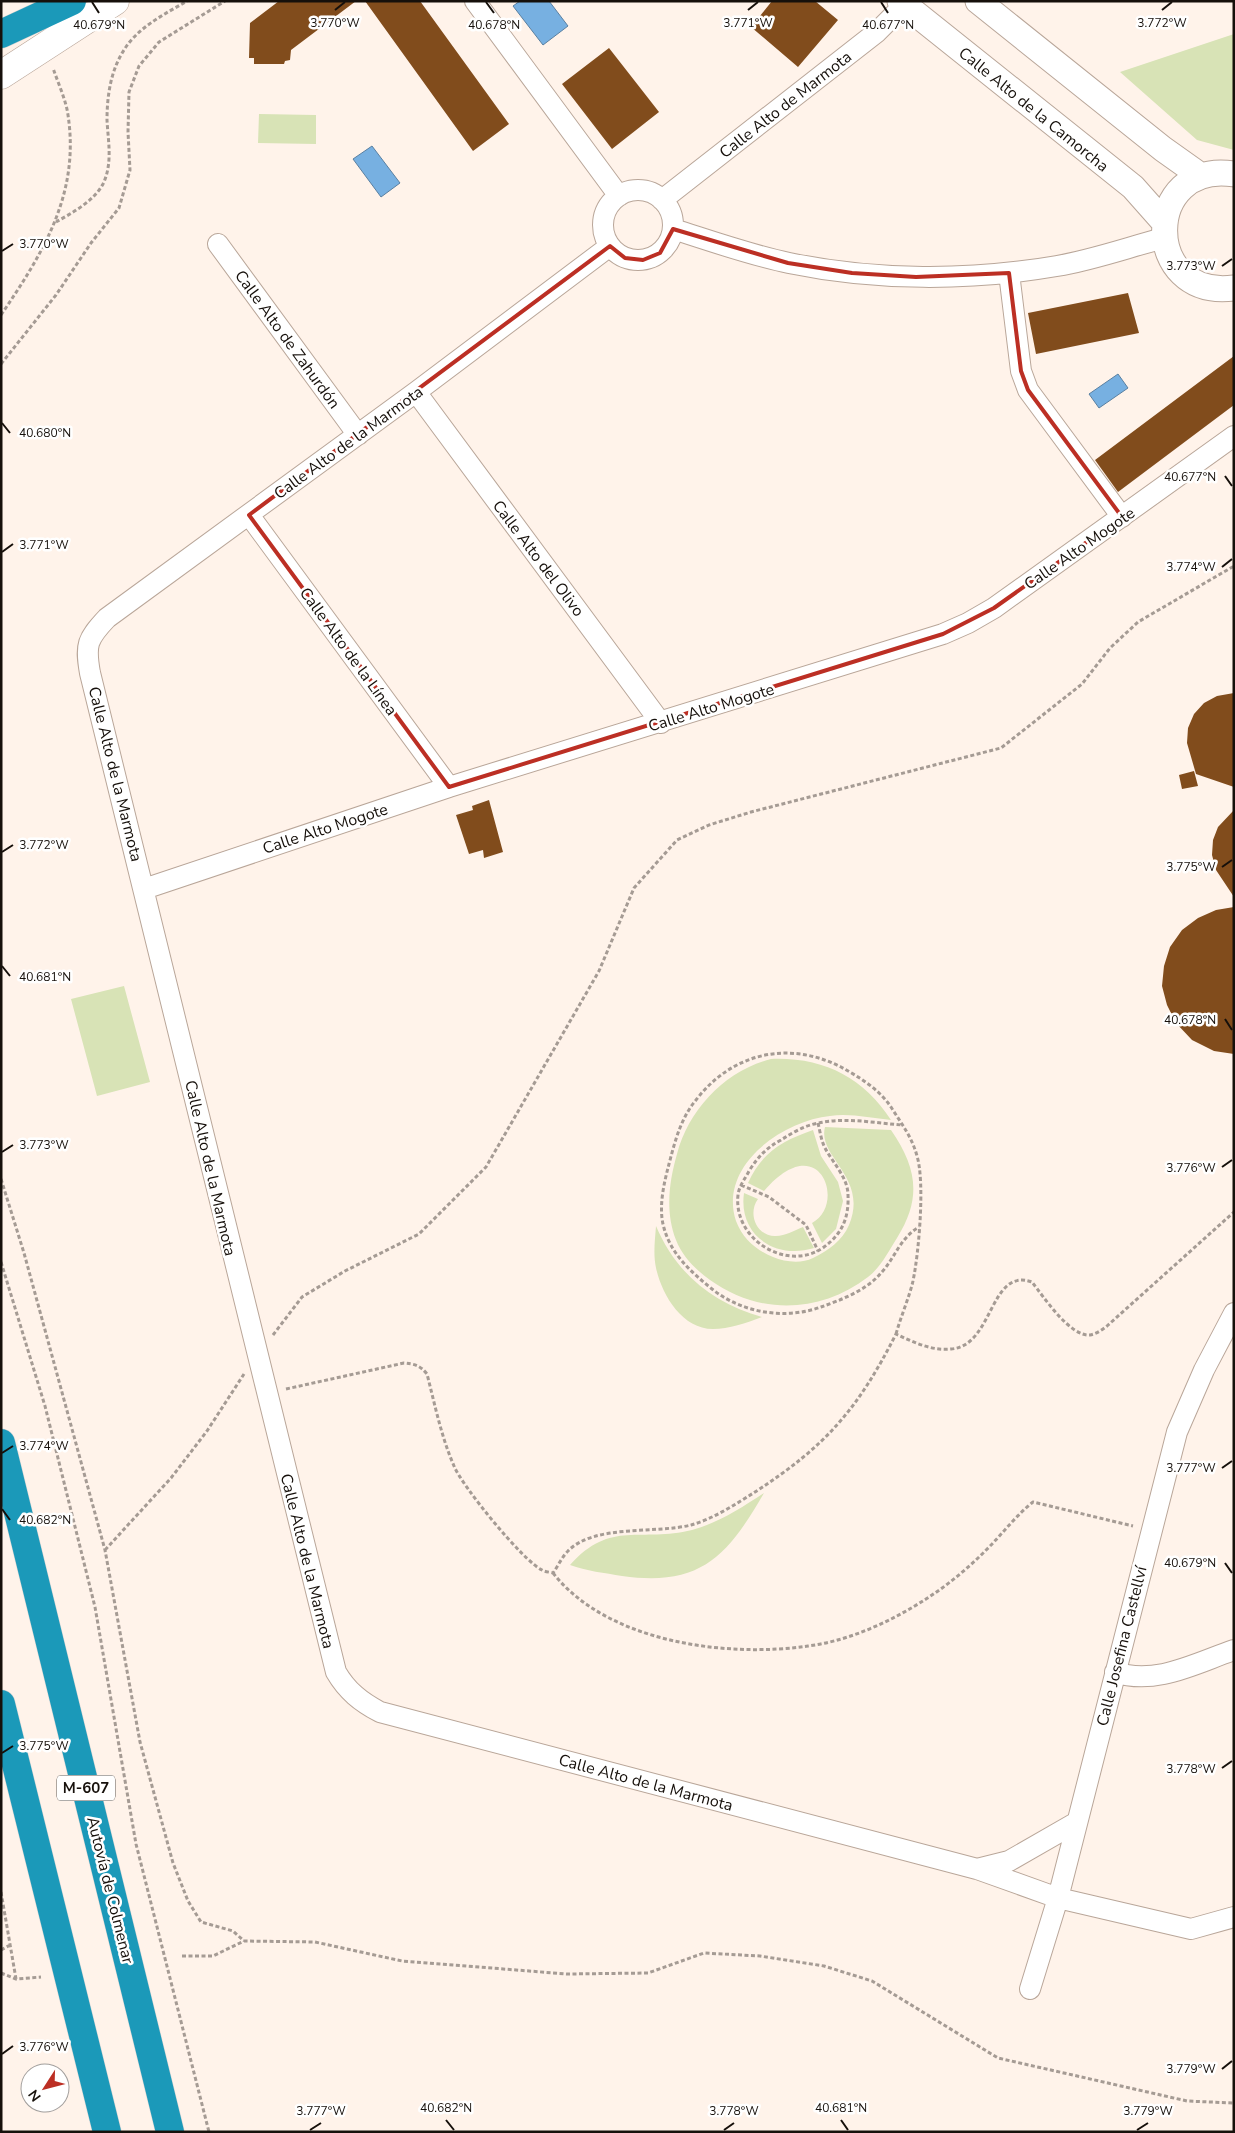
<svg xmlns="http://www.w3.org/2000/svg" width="1235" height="2133" font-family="'Nunito Sans',sans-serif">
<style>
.green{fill:#d8e3b6}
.water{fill:#77b0e1;stroke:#5a80a1}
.building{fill:#814c1c}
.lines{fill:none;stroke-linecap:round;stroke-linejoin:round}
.minor-casing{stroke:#b9a699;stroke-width:22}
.tertiary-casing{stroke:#b9a699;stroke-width:27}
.secondary-casing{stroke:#b9a699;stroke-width:29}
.motorway-casing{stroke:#d5d4d3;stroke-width:29}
.path{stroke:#a59b94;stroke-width:3;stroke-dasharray:4 2.5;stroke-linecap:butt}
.minor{stroke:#fff;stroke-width:20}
.tertiary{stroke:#fff;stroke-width:25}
.secondary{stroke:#fff;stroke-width:28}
.motorway{stroke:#1b99b9;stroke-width:28}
.marked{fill:none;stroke:#bc2f24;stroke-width:4;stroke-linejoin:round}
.ticks{fill:none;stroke:#16100b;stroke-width:2}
.labels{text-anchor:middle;stroke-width:5;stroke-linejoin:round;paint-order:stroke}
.shield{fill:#fff;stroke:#5c5854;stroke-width:1}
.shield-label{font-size:15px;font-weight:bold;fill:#16100b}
.street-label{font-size:16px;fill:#16100b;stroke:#fff}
.ticks-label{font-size:12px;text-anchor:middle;fill:#16100b;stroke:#fff;stroke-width:5;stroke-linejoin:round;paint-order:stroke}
</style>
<rect width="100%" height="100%" fill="#fff3ea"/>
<path class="green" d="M1234,34V150L1197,140L1120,72Z
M259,114L316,115V144L258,143Z
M124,986L150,1082L97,1096L71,999Z
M771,1059C823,1057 863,1077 891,1120C871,1118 849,1113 830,1116C782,1121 718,1166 736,1221C743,1239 756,1250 773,1257C785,1262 801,1264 813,1258C829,1250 842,1241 849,1225C869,1177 817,1157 825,1127L891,1130C917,1168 922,1198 897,1238C888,1252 881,1267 868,1277C819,1314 759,1315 710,1280C696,1270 682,1256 676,1240C665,1212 669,1182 677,1154C689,1109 725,1071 771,1059Z
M813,1130L821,1156L838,1182L843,1201L836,1229L822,1243L812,1223C847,1205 820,1126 764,1191L748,1183C762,1152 782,1141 813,1130Z
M744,1193L758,1199C747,1214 757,1237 776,1236C785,1236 795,1230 803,1227L814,1248C775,1260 738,1235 744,1193Z
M656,1226C676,1273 712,1303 762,1317C746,1323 729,1329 713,1329C682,1329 662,1295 656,1268C653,1254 655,1240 656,1226Z
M764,1493C727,1557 700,1587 622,1576C605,1573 586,1571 570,1565C611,1519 641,1543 692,1530C718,1523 741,1508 764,1493Z"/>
<path class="water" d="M520,1H549L568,26L543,45L513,6Z
M372,146L400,183L381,197L353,159Z
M1118,374L1128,388L1099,408L1089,394Z"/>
<path class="building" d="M279,1H356L291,50L290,60L285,61L284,64H254V58H249L250,23Z
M365,1H420L509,124L473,151Z
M772,1H815L838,20L798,67L751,27Z
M609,48L659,112L612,149L562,84Z
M1128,293L1139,333L1036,354L1028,313Z
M1234,356V405L1118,492L1095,460Z
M1234,693V787L1196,774L1187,743L1188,728L1194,714L1204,703L1217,696Z
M1194,771L1198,786L1182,789L1179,775Z
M489,800L503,852L484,858L483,850L469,854L456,815L473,810L472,806Z
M1234,810V897L1216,870L1212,855L1213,840L1218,827Z
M1234,907V1054L1214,1051L1192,1040L1176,1023L1167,1005L1162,986L1164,966L1170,947L1182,930L1198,918L1216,910Z"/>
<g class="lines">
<g class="minor-casing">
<path id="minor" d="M475,1L619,196
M603 225a35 35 0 1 1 70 0a35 35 0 1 1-70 0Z
M662,200L877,32L904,5
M673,229C711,241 750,255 789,263C876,281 970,281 1057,266C1093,260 1129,247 1164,238
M218,244L358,435
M610,246L416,392L107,618C87,639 85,645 90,673L336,1672C347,1691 361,1702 380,1712L977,1869L1058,1898L1191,1929L1234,1917
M1009,273L1021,371L1028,390L1122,517
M416,392L661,723
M249,515L449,787
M144,889L449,787L943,634L968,623L994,608L1234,436
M1115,1672C1155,1686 1196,1663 1234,1650
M977,1869L1009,1861L1077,1822
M1030,1989L1058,1898L1177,1432L1204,1370L1234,1313"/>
</g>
<g class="tertiary-casing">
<path id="tertiary" d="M900,1L1133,187L1164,222
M978,1L1163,149L1201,176
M1234,174C1142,160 1141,300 1234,288"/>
</g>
<g class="secondary-casing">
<path id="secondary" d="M1,75L115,1"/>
</g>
<g class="motorway-casing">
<path id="motorway" d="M1,34L72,1
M1,1443L170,2132
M1,1704L107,2132"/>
</g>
<path class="path" d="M56,222C72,213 94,201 103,184C113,163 108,141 107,120C107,95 111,70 124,50C138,27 165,14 187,1
M1,315C43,253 80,194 68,115C66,100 58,83 53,68
M1,364L56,295L91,243L119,208L130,170L128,132L129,92L139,66L159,42L225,1
M818,1123C820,1131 821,1140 825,1148C833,1163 848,1178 848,1195C849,1218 842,1234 824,1247C788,1273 733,1240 738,1195C739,1186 745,1179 749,1171C758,1157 766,1148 781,1140C792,1133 805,1125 819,1123C845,1117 875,1123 902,1125
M1,1179L24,1253L105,1550L140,1742L173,1863L188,1901L201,1922L233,1931L244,1941
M741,1185L769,1197L806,1225L818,1251
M1,1262L45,1406L95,1607L136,1844L209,2132
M896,1334C901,1316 909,1298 913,1281C919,1252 925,1182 917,1156C912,1137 901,1123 891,1107C879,1089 859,1077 841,1067C788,1040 732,1053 696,1100C681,1118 675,1141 669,1164C664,1183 658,1208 664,1228C671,1254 691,1272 712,1289C742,1313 785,1320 821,1307C841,1300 867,1290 881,1273C895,1258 900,1238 919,1227
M273,1335L302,1297L345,1271L419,1234L486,1167L599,971L634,888L677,840L709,825L751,812L1001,748L1082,684L1110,648L1138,622L1234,566
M286,1389L404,1363C414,1364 420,1365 427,1374C435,1405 441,1436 454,1466C462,1486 523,1561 542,1570C545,1572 550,1572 553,1573C558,1566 562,1557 568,1551C594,1524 655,1534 691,1525C713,1519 736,1504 755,1492C826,1446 858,1409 896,1334C913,1342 931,1351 951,1349C994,1346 989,1267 1032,1282C1043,1296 1070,1337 1090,1335C1096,1334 1102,1330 1107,1326L1234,1212
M105,1550L171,1478L207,1431L244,1374
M553,1573C607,1642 725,1658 808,1646C849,1641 892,1621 926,1599C951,1583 973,1564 993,1543C1006,1529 1018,1514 1033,1502L1133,1526
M1,1892L16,1979
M1,1950L12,1944
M182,1956H213L244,1941L315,1942L402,1961L567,1974L648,1973L704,1953L760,1956L824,1966L872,1981L998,2058L1187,2101L1234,2103
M1,1973L16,1979L41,1977"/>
<use href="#minor" class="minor"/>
<use href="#tertiary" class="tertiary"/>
<use href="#secondary" class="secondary"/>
<use href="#motorway" class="motorway"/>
</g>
<path class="marked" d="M673,229L788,263L852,273L916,277L1009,273L1021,371L1028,390L1122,517L994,608L943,634L449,787L249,515L610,246L625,258L643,260L660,253Z"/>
<path class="ticks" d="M92,2L99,13M486,2L494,13M881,2L888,13M335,10L345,2M748,10L758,2M1162,10L1172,2M2,251L13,244M1222,266L1232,259M2,423L10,433M1225,476L1232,486M2,552L13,544M1222,567L1232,559M2,852L13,845M1222,867L1232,860M2,966L10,976M1225,1019L1232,1030M2,1152L13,1145M1222,1167L1232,1160M2,1453L13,1446M1222,1468L1232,1461M2,1509L10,1520M1225,1563L1232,1573M2,1753L13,1746M1222,1768L1232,1761M2,2054L13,2046M1222,2069L1232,2061M446,2120L454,2130M841,2120L848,2130M310,2130L321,2123M724,2130L734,2123M1137,2130L1148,2123"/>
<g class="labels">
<rect class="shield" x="57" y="1775.5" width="58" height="25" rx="4"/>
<g class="shield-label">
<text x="86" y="1793">M-607</text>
</g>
<g class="street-label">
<text transform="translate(785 104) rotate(-38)" y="6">Calle Alto de Marmota</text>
<text transform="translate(1034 109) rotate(39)" y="6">Calle Alto de la Camorcha</text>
<text transform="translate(288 339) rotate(54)" y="6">Calle Alto de Zahurdón</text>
<text transform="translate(348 442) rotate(-36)" y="6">Calle Alto de la Marmota</text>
<text transform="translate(1079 548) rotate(-35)" y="6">Calle Alto Mogote</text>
<text transform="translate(539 558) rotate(53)" y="6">Calle Alto del Olivo</text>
<text transform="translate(349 651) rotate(54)" y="6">Calle Alto de la Línea</text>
<text transform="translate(711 707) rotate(-17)" y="6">Calle Alto Mogote</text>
<text transform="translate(116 774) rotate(76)" y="6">Calle Alto de la Marmota</text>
<text transform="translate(325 828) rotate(-18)" y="6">Calle Alto Mogote</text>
<text transform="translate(211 1168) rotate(77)" y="6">Calle Alto de la Marmota</text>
<text transform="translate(308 1561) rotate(76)" y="6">Calle Alto de la Marmota</text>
<text transform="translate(1121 1646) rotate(-76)" y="6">Calle Josefina Castellví</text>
<text transform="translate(646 1782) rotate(15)" y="6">Calle Alto de la Marmota</text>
<text transform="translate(111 1890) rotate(76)" y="6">Autovía de Colmenar</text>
</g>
</g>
<g class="ticks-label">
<text x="335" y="27">3.770°W</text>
<text x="748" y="27">3.771°W</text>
<text x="1162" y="27">3.772°W</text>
<text x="99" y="29">40.679°N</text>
<text x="494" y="29">40.678°N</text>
<text x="888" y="29">40.677°N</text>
<text x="44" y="248">3.770°W</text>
<text x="1191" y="270">3.773°W</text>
<text x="45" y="437">40.680°N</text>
<text x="1190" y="481">40.677°N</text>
<text x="44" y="549">3.771°W</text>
<text x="1191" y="571">3.774°W</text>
<text x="44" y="849">3.772°W</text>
<text x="1191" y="871">3.775°W</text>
<text x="45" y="981">40.681°N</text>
<text x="1190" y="1024">40.678°N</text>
<text x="44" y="1149">3.773°W</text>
<text x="1191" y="1172">3.776°W</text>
<text x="44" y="1450">3.774°W</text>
<text x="1191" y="1472">3.777°W</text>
<text x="45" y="1524">40.682°N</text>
<text x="1190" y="1567">40.679°N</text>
<text x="44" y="1750">3.775°W</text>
<text x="1191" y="1773">3.778°W</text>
<text x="44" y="2051">3.776°W</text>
<text x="1191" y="2073">3.779°W</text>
<text x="446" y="2112">40.682°N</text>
<text x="841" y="2112">40.681°N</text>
<text x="321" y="2115">3.777°W</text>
<text x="734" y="2115">3.778°W</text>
<text x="1148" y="2115">3.779°W</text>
</g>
<rect width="1235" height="2133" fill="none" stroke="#16100b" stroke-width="5"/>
<g transform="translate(45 2088) rotate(234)"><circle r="24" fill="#ffffff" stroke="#a29f9d"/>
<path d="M0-4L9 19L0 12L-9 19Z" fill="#bc2f24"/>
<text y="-8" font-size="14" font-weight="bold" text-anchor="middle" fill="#16100b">N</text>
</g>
</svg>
